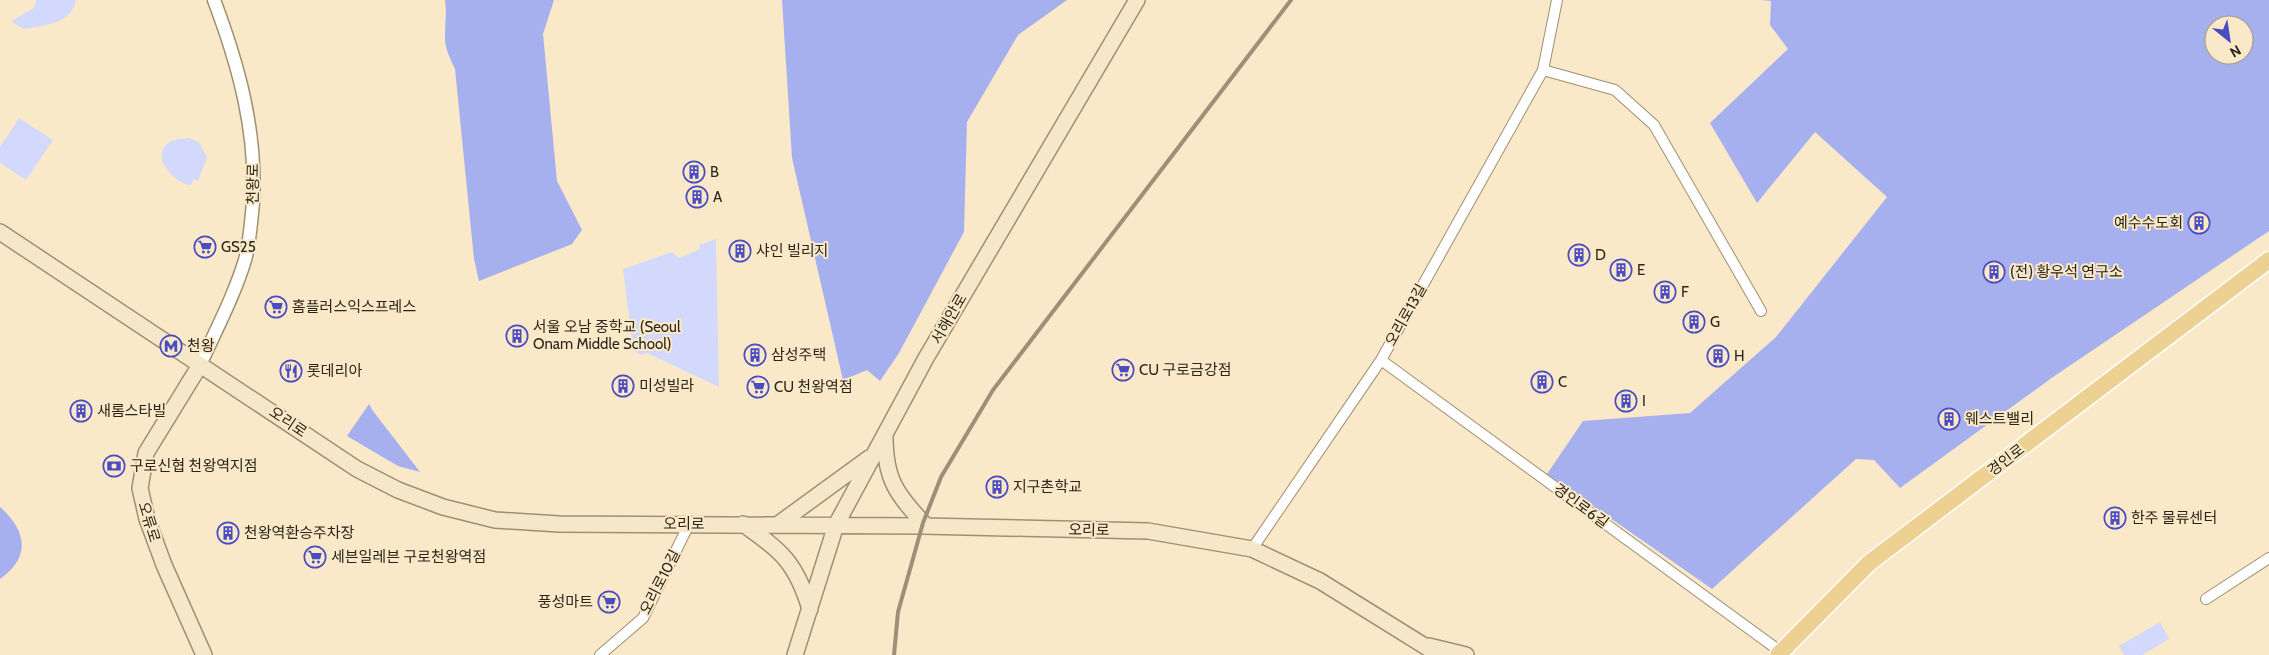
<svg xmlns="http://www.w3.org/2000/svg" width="2269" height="655" font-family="Cabin,'Noto Sans KR',sans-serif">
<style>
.green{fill:#d2d9fc}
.forest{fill:#a6b0ee;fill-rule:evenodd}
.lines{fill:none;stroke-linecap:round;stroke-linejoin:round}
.minor-casing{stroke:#9e9071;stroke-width:12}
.tertiary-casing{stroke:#9e9071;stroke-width:15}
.secondary-casing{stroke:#9e9071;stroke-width:18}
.primary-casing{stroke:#fff;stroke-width:19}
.minor{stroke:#fff;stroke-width:10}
.tertiary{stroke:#fff;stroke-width:12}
.secondary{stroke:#f5e8c8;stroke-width:15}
.primary{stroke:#ecd192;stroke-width:16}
.rail{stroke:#9c9079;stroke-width:4}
.labels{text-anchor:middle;stroke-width:4;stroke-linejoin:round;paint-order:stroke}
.poi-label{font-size:15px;fill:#2b2519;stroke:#f9e9c8;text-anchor:start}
.street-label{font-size:15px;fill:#2b2519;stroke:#f9e9c8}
</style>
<rect width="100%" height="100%" fill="#f9e9c8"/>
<path class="green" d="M36,0H76C71,25 44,25 23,29L11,21L34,8Z
M19,118L53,140L26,180L0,163V147Z
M189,138L199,142L207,157L198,181L194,179L191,185C176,184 152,160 166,145C171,139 182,139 189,138Z
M716,239L719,387L647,353L640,355L633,349L623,269L672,252L679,258L700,249L699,245Z
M2160,622L2169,639L2142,655H2124L2119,646Z"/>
<path class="forest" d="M445,0H554L543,34L557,181L582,230L572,244L479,281L474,259L455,69C450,58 444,47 445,35C445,22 447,14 445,0Z
M782,0H1067L1018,35L967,122L964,232L899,353L880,381L867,370L843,380L792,158Z
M1761,0H2269V231L2053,377L1900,488L1874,460L1856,459L1712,589L1547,474L1583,421L1690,413L1776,337L1887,197L1815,132L1757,203L1710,123L1788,49L1770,25L1771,1ZM2214,25H2244V55H2214Z
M369,404L373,411L420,472L398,466L347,436Z
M0,507C27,531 31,557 0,579Z"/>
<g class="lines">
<g class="minor-casing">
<path id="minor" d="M1543,70L1615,90L1654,125L1761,311
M1381,360L1781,652
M1252,549L1381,360L1543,70L1557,0
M2206,599L2269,558
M600,655L643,618L689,524"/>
</g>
<g class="tertiary-casing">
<path id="tertiary" d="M200,365C216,330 234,296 245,260C250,241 251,222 253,203C257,132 239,66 214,0"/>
</g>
<g class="secondary-casing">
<path id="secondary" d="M0,232L357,469L398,490L443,507L495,520L559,524L922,526L1148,531L1252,549L1320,581L1439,655
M200,365L146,453L140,488L147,519L164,565L204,655
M885,436C885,481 897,494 926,526
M743,524C782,551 796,563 810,609
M777,525L869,458
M1429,646L1466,655
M795,655L836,525L926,358L1137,0"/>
</g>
<g class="primary-casing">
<path id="primary" d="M1778,655L1869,563L2269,260"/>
</g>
<use href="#minor" class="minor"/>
<use href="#tertiary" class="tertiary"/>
<use href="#secondary" class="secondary"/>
<use href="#primary" class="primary"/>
<path class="rail" d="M894,655L898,612L923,523L941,477L993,390L1291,0"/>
</g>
<defs>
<g id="building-ring" transform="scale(1.125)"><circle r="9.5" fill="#f9e9c8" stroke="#4a4cc2" stroke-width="1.5"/><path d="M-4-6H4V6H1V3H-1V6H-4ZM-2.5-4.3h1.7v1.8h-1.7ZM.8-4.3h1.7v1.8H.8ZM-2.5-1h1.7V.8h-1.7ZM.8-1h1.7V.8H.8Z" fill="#4a4cc2"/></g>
<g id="supermarket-ring" transform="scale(1.125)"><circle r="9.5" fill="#f9e9c8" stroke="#4a4cc2" stroke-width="1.5"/><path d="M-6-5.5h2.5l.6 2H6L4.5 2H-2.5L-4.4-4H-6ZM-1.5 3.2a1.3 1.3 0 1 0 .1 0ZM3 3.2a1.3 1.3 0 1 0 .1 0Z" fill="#4a4cc2"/></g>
<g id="metro-ring" transform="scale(1.125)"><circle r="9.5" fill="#f9e9c8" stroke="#4a4cc2" stroke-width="1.5"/><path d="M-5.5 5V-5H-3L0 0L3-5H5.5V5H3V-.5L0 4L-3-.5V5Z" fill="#4a4cc2"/></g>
<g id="restaurant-ring" transform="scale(1.125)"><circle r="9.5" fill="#f9e9c8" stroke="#4a4cc2" stroke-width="1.5"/><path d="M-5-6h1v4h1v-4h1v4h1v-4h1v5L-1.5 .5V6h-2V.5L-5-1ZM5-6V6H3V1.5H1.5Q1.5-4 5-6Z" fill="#4a4cc2"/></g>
<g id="bank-ring" transform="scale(1.125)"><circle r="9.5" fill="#f9e9c8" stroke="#4a4cc2" stroke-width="1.5"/><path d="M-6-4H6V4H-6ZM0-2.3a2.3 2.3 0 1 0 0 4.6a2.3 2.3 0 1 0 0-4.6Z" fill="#4a4cc2"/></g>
</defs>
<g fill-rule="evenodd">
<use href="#building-ring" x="694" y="172"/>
<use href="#building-ring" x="697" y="197"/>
<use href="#building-ring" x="2199" y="223"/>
<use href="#supermarket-ring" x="205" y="247"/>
<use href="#building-ring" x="740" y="251"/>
<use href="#building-ring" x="1579" y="255"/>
<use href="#building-ring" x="1621" y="270"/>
<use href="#building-ring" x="1994" y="272"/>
<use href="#building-ring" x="1665" y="292"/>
<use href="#supermarket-ring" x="276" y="307"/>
<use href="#building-ring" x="1694" y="322"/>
<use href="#building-ring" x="517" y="336"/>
<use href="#metro-ring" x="171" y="346"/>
<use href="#building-ring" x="755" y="355"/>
<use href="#building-ring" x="1718" y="356"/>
<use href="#supermarket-ring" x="1123" y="370"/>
<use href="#restaurant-ring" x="291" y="371"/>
<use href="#building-ring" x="1542" y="382"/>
<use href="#building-ring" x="623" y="386"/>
<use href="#supermarket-ring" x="758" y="387"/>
<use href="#building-ring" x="1626" y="401"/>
<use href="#building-ring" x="81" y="411"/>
<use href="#building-ring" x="1949" y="419"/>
<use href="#bank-ring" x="114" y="466"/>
<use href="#building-ring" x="997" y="487"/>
<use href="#building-ring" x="2115" y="518"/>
<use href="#building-ring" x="228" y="533"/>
<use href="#supermarket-ring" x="315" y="557"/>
<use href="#supermarket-ring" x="609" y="602"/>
</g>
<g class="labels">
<g class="poi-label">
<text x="710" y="177">B</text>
<text x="713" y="202">A</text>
<text x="2183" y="228" text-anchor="end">예수수도회</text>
<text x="221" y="252">GS25</text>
<text x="756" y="256">샤인 빌리지</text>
<text x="1595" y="260">D</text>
<text x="1637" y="275">E</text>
<text x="2010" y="277">(전) 황우석 연구소</text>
<text x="1681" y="297">F</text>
<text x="292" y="312">홈플러스익스프레스</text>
<text x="1710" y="327">G</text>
<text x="533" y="332">서울 오남 중학교 (Seoul<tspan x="533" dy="17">Onam Middle School)</tspan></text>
<text x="187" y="351">천왕</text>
<text x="771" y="360">삼성주택</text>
<text x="1734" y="361">H</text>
<text x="1139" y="375">CU 구로금강점</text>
<text x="307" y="376">롯데리아</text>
<text x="1558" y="387">C</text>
<text x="639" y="391">미성빌라</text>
<text x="774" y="392">CU 천왕역점</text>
<text x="1642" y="406">I</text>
<text x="97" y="416">새롬스타빌</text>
<text x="1965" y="424">웨스트밸리</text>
<text x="130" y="471">구로신협 천왕역지점</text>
<text x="1013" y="492">지구촌학교</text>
<text x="2131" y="523">한주 물류센터</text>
<text x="244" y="538">천왕역환승주차장</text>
<text x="331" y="562">세븐일레븐 구로천왕역점</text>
<text x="593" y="607" text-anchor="end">풍성마트</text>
</g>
<g class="street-label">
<text transform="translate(253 184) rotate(-89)" y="5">천왕로</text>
<text transform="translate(1406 315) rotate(-61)" y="5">오리로13길</text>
<text transform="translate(949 319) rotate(-60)" y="5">서해안로</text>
<text transform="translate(288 422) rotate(34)" y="5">오리로</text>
<text transform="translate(2006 460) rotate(-37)" y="5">경인로</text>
<text transform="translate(1581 506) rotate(36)" y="5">경인로6길</text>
<text transform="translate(149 522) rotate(73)" y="5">오류로</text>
<text x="684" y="529">오리로</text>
<text transform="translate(1089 530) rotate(1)" y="5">오리로</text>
<text transform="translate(660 582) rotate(-63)" y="5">오리로10길</text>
</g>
</g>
<g transform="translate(2229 40) rotate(150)"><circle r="24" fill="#f9e9c8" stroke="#a79b82"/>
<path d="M0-4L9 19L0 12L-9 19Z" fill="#4a4cc2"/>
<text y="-8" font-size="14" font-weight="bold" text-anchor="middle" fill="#2b2519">N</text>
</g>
</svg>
